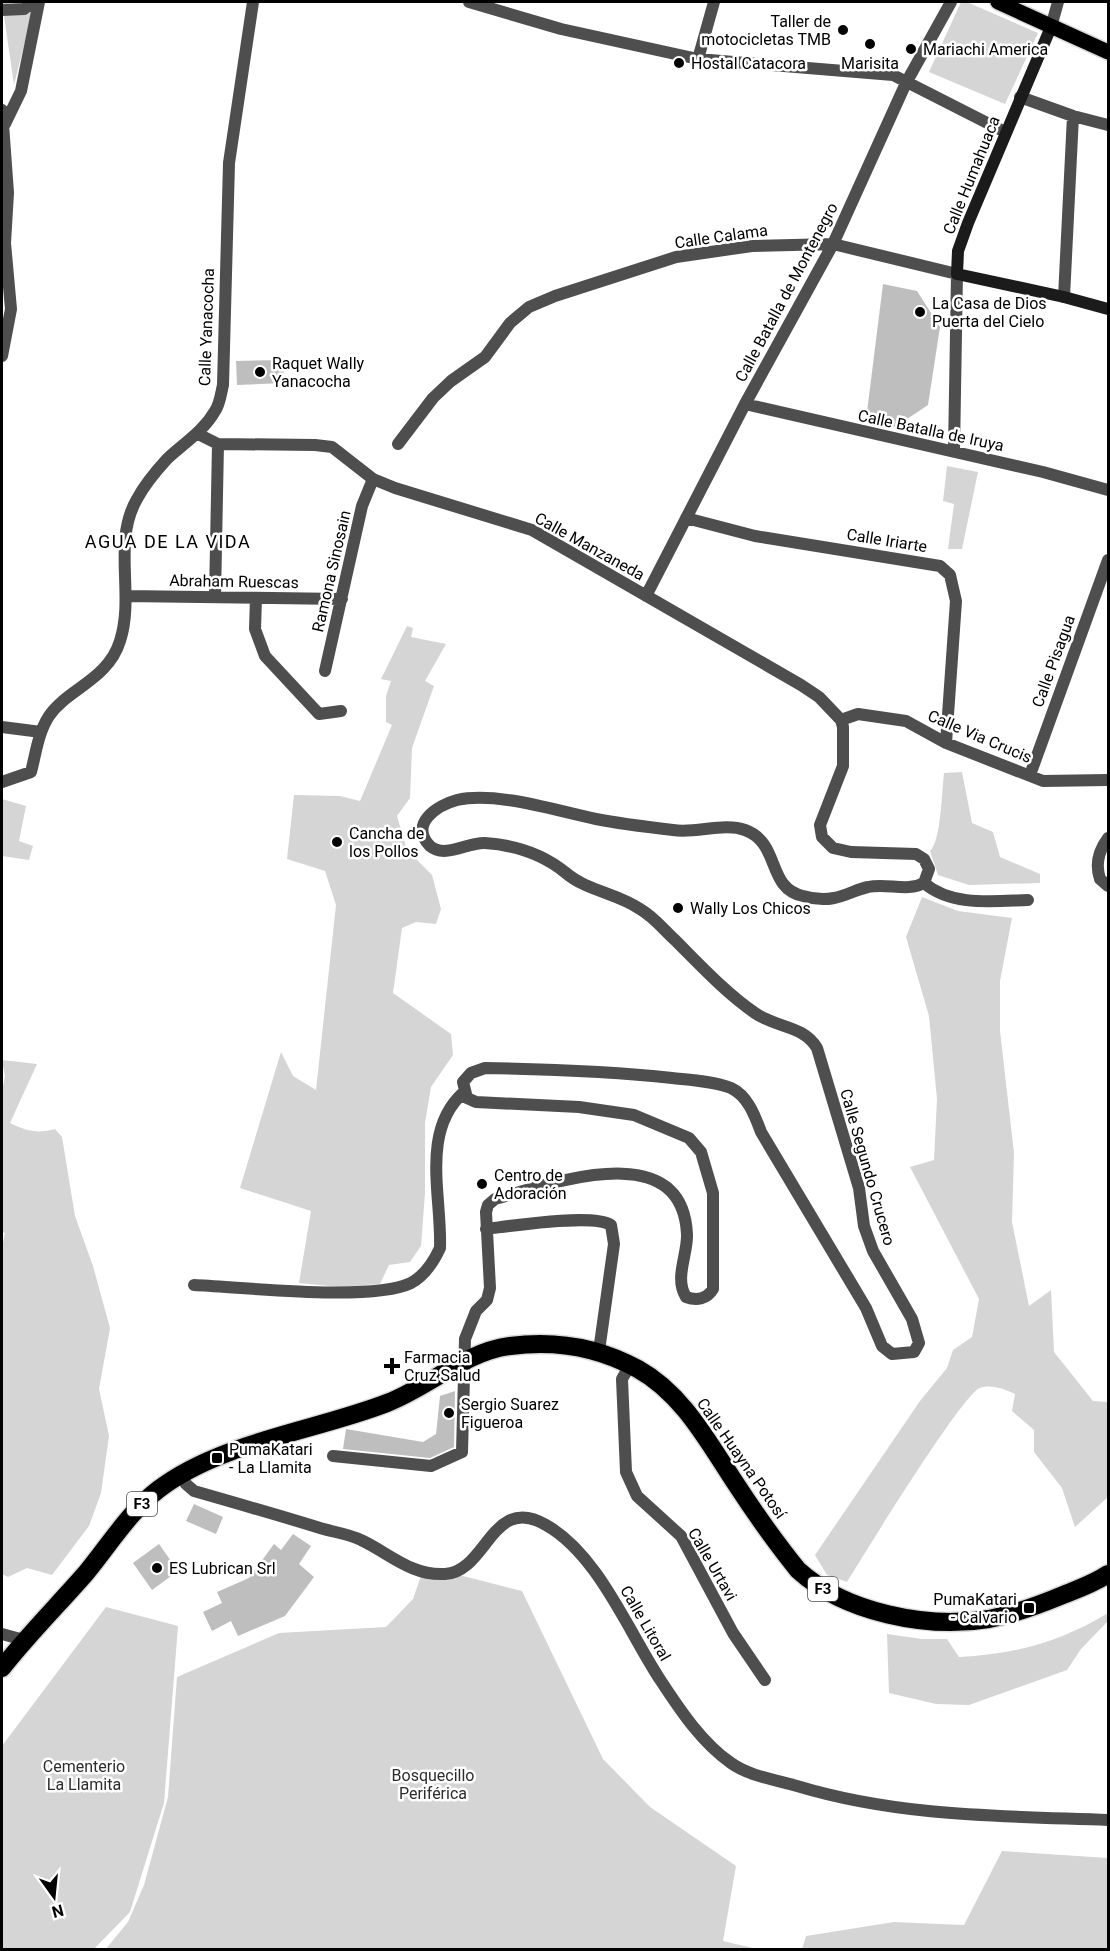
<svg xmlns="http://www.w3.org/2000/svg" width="1110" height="1951" font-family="Roboto,sans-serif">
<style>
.green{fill:#d5d5d5}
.building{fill:#bebebe}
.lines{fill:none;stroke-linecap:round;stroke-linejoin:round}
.primary-casing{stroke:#dbdbdb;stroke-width:18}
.highway-casing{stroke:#dbdbdb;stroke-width:21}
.street{stroke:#4e4e4e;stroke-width:12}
.secondary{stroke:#1b1b1b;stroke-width:12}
.primary{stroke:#000;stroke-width:15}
.highway{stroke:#000;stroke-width:18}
.poi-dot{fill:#000;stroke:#fff;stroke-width:2}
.labels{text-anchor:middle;stroke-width:5;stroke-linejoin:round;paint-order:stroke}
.shield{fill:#fff;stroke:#4c4c4c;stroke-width:1.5}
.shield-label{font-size:15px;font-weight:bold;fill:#000}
.poi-label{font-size:16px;fill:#000;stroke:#fff;text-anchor:start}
.street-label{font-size:16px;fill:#000;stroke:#fff}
.park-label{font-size:16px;fill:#2c2c2c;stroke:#fff}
.neighbourhood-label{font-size:18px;letter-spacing:1.5px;fill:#000;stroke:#fff}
</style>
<rect width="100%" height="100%" fill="#fff"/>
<path class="green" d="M2,2L20,6L35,2L14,85Z
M961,2H967L1038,33L1005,104L929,72Z
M947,466L978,472L962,549H948L954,504L943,501Z
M407,626L413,628L411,637L446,644L425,681L434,686L412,748L410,798L397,816L407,850L432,875L441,909L436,924L416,922L402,928L393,993L451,1034L453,1055L431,1087L425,1123V1193L421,1246L410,1262L389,1265L380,1284L339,1287L299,1283L311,1211L240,1188L281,1052L293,1076L316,1090L336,905L325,871L287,859L294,795L340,796L360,801L392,725L386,722V696L391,681L381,679Z
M962,772L972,823L993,832L1000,857L1040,874V883L969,885L938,875L930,851C941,841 942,790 944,773Z
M2,799L26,806L19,841L33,846L29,860L2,856Z
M922,897L958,911L1012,918L1000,981V1031L1014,1153L1012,1222L1029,1306L1051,1290L1054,1352L1093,1401L1108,1402V1497L1075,1527L1062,1488L1034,1452V1430L1012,1411L1015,1394C1004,1389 992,1384 980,1388C963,1393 863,1556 847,1582L827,1575L815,1555L920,1401L947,1368L953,1350L972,1337L979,1299L910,1167L934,1160L937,1099L929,1016L906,937Z
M2,1060L37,1064L10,1123C26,1131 38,1134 55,1129L62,1137L75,1216L93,1266L110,1328L99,1389L109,1436L101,1493L89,1526L52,1575L27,1568L8,1577L2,1574V1247L5,1233L2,1232V1092L5,1076Z
M423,1570L463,1576L522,1591L603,1759L650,1807L736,1866L723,1941L757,1949L105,1950L128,1922L144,1885L168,1797L177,1677L279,1633L386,1627L413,1599Z
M106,1607L178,1626L164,1803L130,1912L94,1949H2V1746Z
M1108,1613V1621L1081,1649L1067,1670L969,1705L936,1704L889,1693L887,1634L922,1639H947L959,1657C1016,1654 1060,1642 1108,1613Z
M1002,1851L1108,1858V1949H802L806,1936L894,1922L964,1925Z"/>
<path class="building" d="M883,284L917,291L940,327L928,405L895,427L866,420Z
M283,360L284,383L237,385L236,361Z
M455,1391L454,1447L430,1458L343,1449L346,1429L423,1442L436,1434L440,1396Z
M194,1504L223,1517L216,1534L186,1521Z
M293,1534L311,1546L299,1564L314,1577L285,1616L238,1636L231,1621L212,1631L203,1612L222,1603L217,1592L249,1578L274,1544L281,1550Z
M159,1544L178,1571L152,1590L133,1563Z"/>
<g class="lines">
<g class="primary-casing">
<path id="primary" d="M998,2L1108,52"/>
</g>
<g class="highway-casing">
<path id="highway" d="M2,1668C28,1635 58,1605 86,1573C109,1545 130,1511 159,1489C221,1442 315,1431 387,1403C429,1387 464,1352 510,1346C555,1340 598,1347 638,1369C683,1394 708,1442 736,1484C755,1513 776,1543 798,1570C845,1613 927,1629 989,1619C1014,1614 1039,1605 1063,1595C1078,1589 1095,1583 1108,1574"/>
</g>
<path class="street" d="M469,2L561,29L698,59L893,75L1005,132
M2,10L24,9L33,2
M1051,27L1058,2
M698,59L714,2
M1020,97L1073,116L1108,125
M2,110L8,193L5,243L11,309L2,356
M5,124L21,91L39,2
M1064,297L1073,116
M745,404L1043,472L1108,490
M198,434L218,444L315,445L332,447L373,479L395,488L532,530L801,685L819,697L841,720L843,727V766L820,825L822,837L833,848L851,852L916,854L924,859L929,869L924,883C908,892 887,883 868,887C857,889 846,896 834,898C824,900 813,899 803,896C766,888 781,843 745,830C724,822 695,834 673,830C647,827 621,824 596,819C557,811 496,791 457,800C438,805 408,824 430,846C445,859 468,842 485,843C514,845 543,854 566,873C587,891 617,893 640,909C654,917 663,929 675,940C700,965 726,993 755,1013C776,1028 803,1025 817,1048L859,1188L864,1226L873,1251L912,1319L919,1343L914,1352L892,1354L882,1346L866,1308L761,1132C755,1116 748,1096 731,1088C713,1081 691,1080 672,1078C610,1071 548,1069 485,1068L471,1073L463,1082L467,1098L476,1102L579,1107L634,1115L689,1138L701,1152L713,1193V1289C707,1299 697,1301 686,1297C674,1278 688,1254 687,1234C682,1135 551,1184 495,1199L488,1205L486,1212L490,1288L487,1300L476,1311L465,1339L462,1452L431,1466L333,1456
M398,444L433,398L451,381L485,357L510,323L529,307L555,296L676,257L752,246L833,244L957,274L954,451
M686,518L755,536L940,566L950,575L956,601L946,743
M126,596L342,599
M646,596L745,404L833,244L906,83L951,2
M215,597L218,444
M256,598L255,629L265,656L319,714L341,711
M325,671L362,506L373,479
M841,720L858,714L906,721L946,743L1043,781L1108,780
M2,727L41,732
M1030,775L1108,560
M2,782L31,772C36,753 38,733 49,716C67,689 108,680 120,641C135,595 112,542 137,499C145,484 156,471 167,459C184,443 203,432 215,411C220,404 221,393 223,385L229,163L253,2
M1108,838C1099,850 1095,864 1100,879L1108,886
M924,883C952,907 994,901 1028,900
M486,1229C511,1226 592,1213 611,1225L614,1244L599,1351
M194,1285C242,1287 371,1302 411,1283C424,1276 434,1261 440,1248C442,1196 420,1131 464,1092
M630,1365L622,1379L626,1472L637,1496L681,1536L733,1633L765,1680
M181,1474L186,1484L194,1491C236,1503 278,1515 320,1528C333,1532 349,1534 361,1540C389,1553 411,1576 445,1574C487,1572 492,1493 546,1525C598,1554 629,1633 661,1681C680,1710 702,1743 731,1763C749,1776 776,1780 797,1786C900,1817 1002,1816 1108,1820
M2,1634L24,1640"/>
<path class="secondary" d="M1051,27L968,223L958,251L957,274L1064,297L1108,309"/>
<use href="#primary" class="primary"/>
<use href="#highway" class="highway"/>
</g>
<g class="poi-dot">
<circle cx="843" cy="30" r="6"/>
<circle cx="870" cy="44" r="6"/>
<circle cx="911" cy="49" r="6"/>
<circle cx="679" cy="63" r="6"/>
<circle cx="920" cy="312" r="6"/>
<circle cx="260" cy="372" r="6"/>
<circle cx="337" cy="842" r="6"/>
<circle cx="678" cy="908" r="6"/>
<circle cx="482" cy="1184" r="6"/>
<path d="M389 1357h6v6h6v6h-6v6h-6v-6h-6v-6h6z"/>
<circle cx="449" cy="1413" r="6"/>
<rect x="211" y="1452" width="12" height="12" rx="3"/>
<circle cx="157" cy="1568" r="6"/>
<rect x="1023" y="1602" width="12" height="12" rx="3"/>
</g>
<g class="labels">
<g class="shield">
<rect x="127" y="1492" width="30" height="24" rx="4.5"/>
<rect x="808" y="1577" width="30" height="24" rx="4.5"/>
</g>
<g class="shield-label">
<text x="142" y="1509">F3</text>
<text x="823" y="1594">F3</text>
</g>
<g class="poi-label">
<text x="831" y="27" text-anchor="end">Taller de<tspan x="831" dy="18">motocicletas TMB</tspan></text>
<text x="923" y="55">Mariachi America</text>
<text x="691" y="69">Hostal Catacora</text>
<text x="870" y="69" text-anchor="middle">Marisita</text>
<text x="932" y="309">La Casa de Dios<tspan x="932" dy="18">Puerta del Cielo</tspan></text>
<text x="272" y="369">Raquet Wally<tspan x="272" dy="18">Yanacocha</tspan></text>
<text x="349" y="839">Cancha de<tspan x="349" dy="18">los Pollos</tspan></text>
<text x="690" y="914">Wally Los Chicos</text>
<text x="494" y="1181">Centro de<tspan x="494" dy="18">Adoración</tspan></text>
<text x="404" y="1363">Farmacia<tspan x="404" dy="18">Cruz Salud</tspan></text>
<text x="461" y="1410">Sergio Suarez<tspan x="461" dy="18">Figueroa</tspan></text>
<text x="229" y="1455">PumaKatari<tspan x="229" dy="18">- La Llamita</tspan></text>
<text x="169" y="1574">ES Lubrican Srl</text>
<text x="1017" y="1605" text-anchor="end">PumaKatari<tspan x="1017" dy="18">- Calvario</tspan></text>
</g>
<g class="street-label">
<text transform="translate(971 175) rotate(-68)" y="6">Calle Humahuaca</text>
<text transform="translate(721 236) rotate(-8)" y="6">Calle Calama</text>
<text transform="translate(786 292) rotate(-62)" y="6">Calle Batalla de Montenegro</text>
<text transform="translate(206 327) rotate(-88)" y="6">Calle Yanacocha</text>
<text transform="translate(931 430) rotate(12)" y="6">Calle Batalla de Iruya</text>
<text transform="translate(887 540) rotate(9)" y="6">Calle Iriarte</text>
<text transform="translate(590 546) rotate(29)" y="6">Calle Manzaneda</text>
<text transform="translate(331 571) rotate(-77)" y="6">Ramona Sinosain</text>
<text transform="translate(234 581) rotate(1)" y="6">Abraham Ruescas</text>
<text transform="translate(1053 661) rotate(-70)" y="6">Calle Pisagua</text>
<text transform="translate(980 736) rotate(23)" y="6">Calle Via Crucis</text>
<text transform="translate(868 1167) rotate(74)" y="6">Calle Segundo Crucero</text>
<text transform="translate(742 1458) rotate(55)" y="6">Calle Huayna Potosí</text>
<text transform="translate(713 1564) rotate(60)" y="6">Calle Urtavi</text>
<text transform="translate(646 1623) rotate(60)" y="6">Calle Litoral</text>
</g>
<g class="park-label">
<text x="84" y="1772">Cementerio<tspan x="84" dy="18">La Llamita</tspan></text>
<text x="433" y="1781">Bosquecillo<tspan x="433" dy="18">Periférica</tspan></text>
</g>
<g class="neighbourhood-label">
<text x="168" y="548">AGUA DE LA VIDA</text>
</g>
</g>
<rect width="1110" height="1951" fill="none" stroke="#000000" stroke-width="6"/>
<g transform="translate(54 1897) rotate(165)" stroke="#ffffff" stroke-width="4.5" paint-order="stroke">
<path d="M0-4.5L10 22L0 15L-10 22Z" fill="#000000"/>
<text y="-9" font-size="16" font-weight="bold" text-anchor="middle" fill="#000000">N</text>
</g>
</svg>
